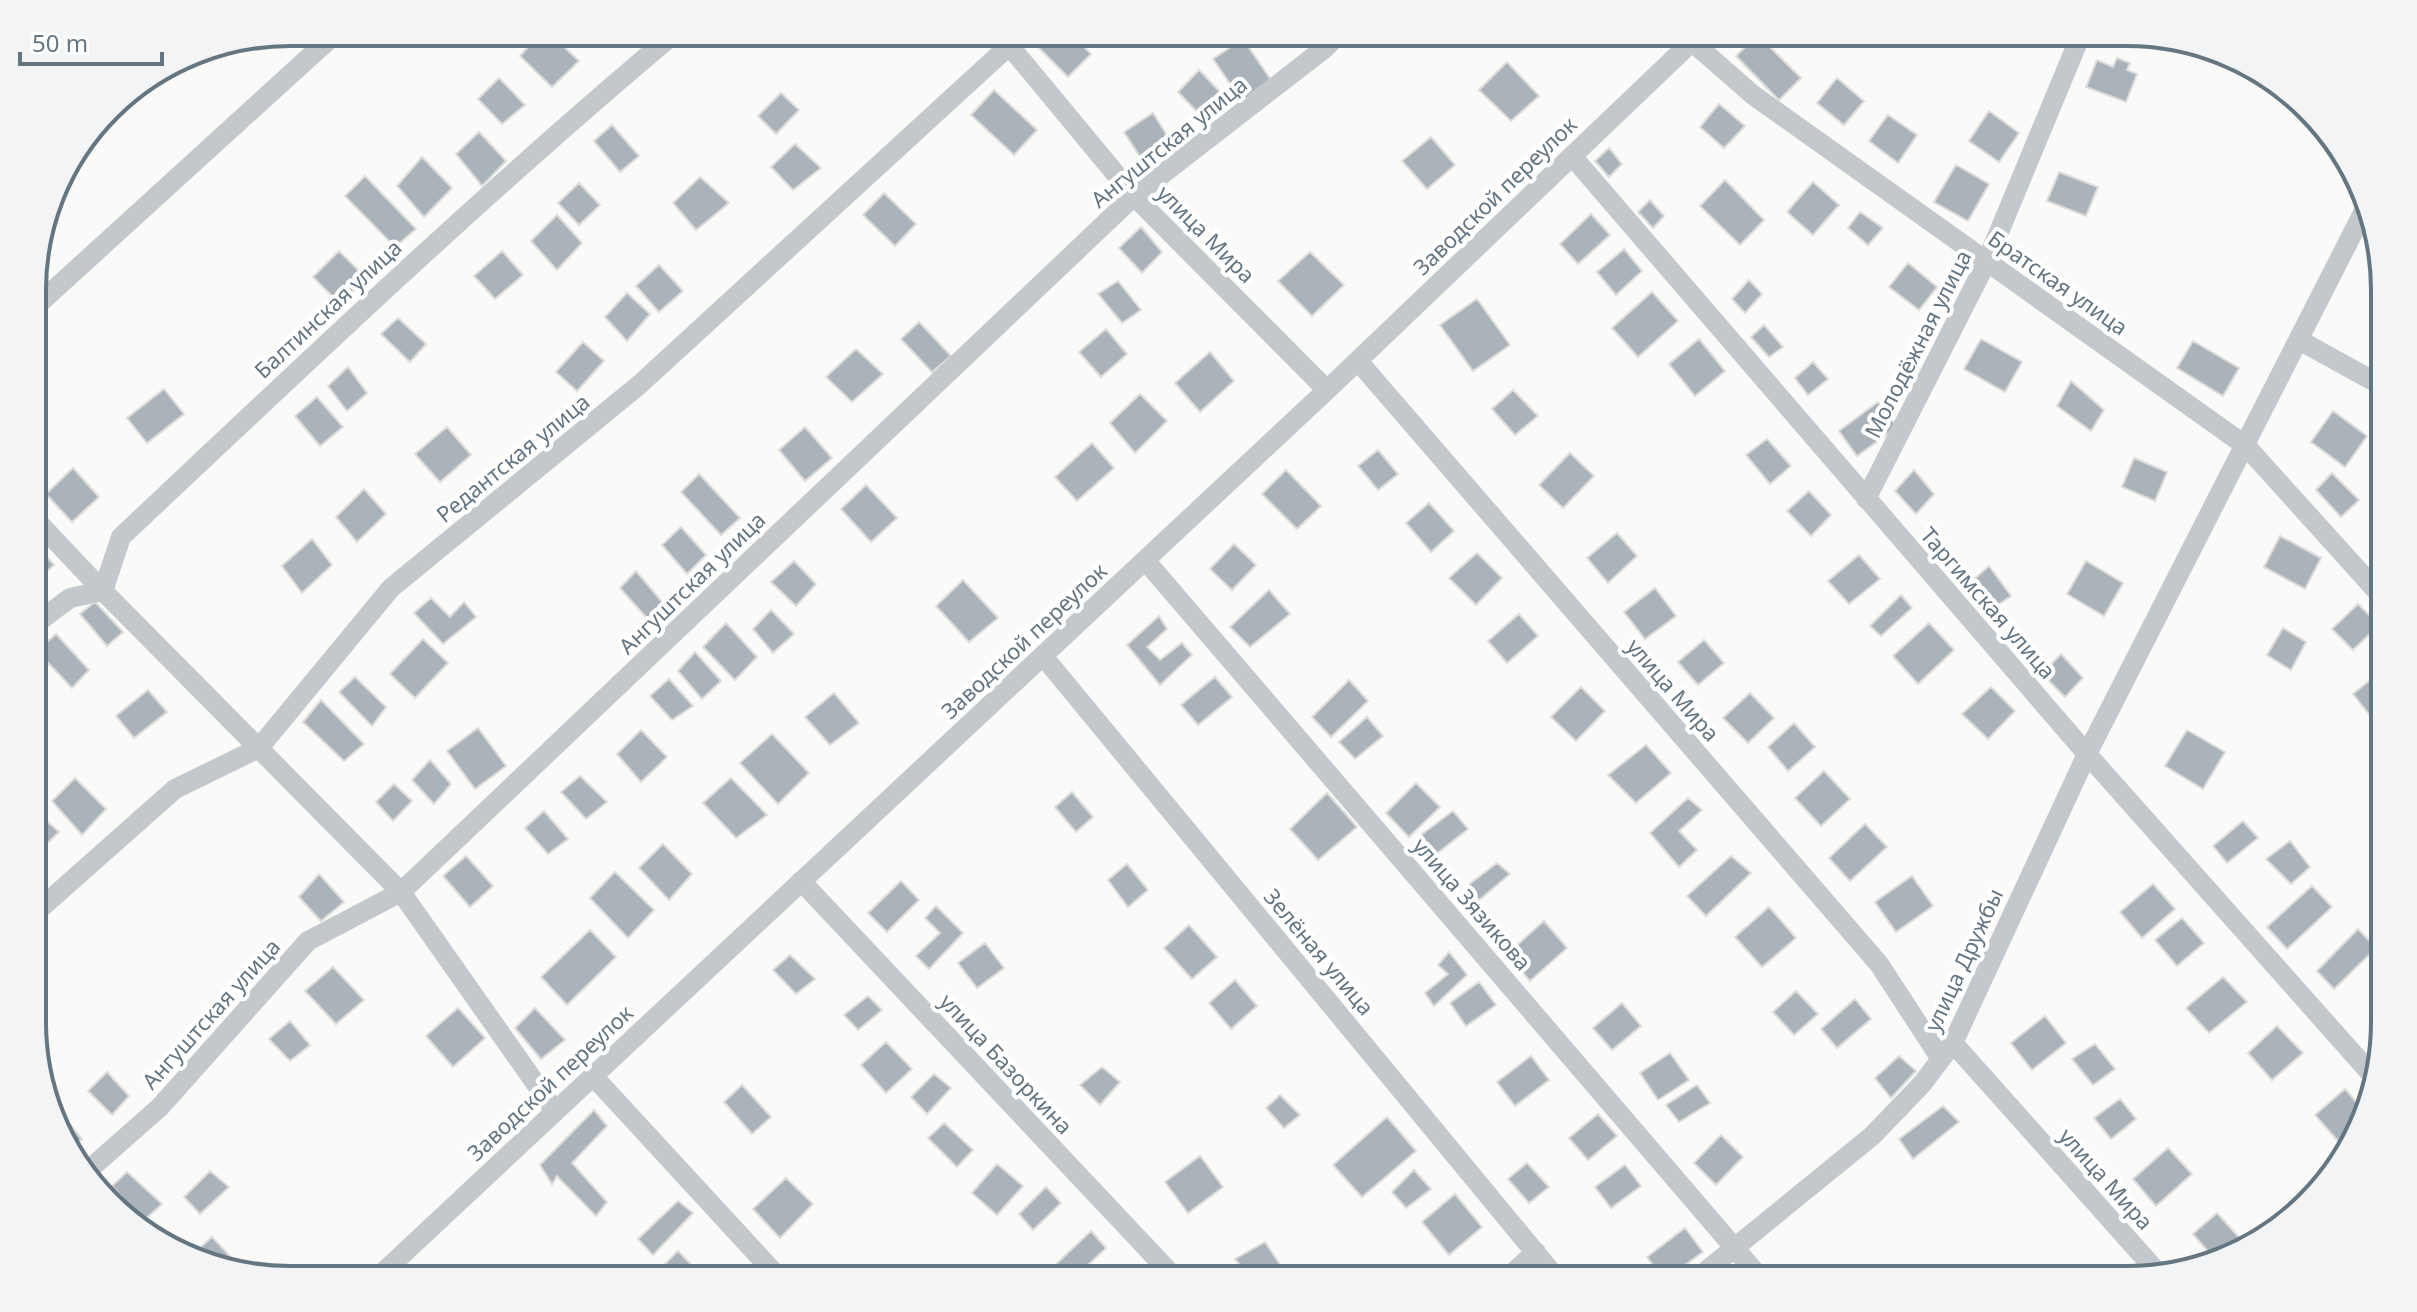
<svg xmlns="http://www.w3.org/2000/svg" width="2417" height="1312" font-family="'Noto Sans',sans-serif">
<style>
.building{fill:#aab3b9;stroke:#dcdcda;stroke-width:2}
.lines{fill:none;stroke-linecap:round;stroke-linejoin:round}
.minor{stroke:#c3c8cc;stroke-width:20}
.labels{text-anchor:middle;stroke-width:8;stroke-linejoin:round;paint-order:stroke}
.street-label{font-size:22px;fill:#657683;stroke:#fff}
.rim{fill:none;stroke:#657683;stroke-width:4}
</style>
<rect width="100%" height="100%" fill="#fafaf8"/>
<path class="building" d="M542,32H548L579,61L552,87L520,56Z
M871,32H900L885,46Z
M1054,32H1069L1091,54L1068,77L1039,48Z
M1269,32H1296L1280,45Z
M1758,35L1801,78L1779,100L1736,56Z
M1243,39L1271,80L1242,101L1213,59Z
M2117,58L2130,63L2127,70L2137,74L2126,102L2086,87L2097,60L2113,67Z
M1507,62L1539,96L1511,121L1479,90Z
M1199,70L1224,96L1200,115L1178,92Z
M499,78L525,105L502,124L478,99Z
M1837,78L1864,101L1844,125L1817,103Z
M994,90L1037,130L1014,155L971,115Z
M781,93L799,110L776,134L758,116Z
M1719,104L1745,126L1724,148L1700,127Z
M1989,111L2019,133L1999,162L1969,141Z
M1153,113L1171,142L1143,161L1124,132Z
M1888,115L1917,135L1898,163L1869,141Z
M612,125L639,156L620,172L594,141Z
M479,132L506,161L482,186L456,154Z
M1431,137L1455,165L1427,189L1402,161Z
M795,144L821,168L793,190L771,167Z
M1609,148L1622,164L1609,177L1595,161Z
M422,157L452,188L424,217L397,186Z
M1956,165L1989,184L1968,221L1934,202Z
M2059,172L2098,187L2086,216L2047,201Z
M365,176L416,229L395,247L345,196Z
M700,177L729,203L696,230L673,203Z
M1725,180L1764,220L1740,245L1700,206Z
M1813,182L1839,205L1813,235L1787,212Z
M579,183L600,205L579,225L558,203Z
M884,193L916,224L895,246L863,215Z
M1650,200L1664,216L1653,228L1638,212Z
M1860,212L1883,228L1868,245L1848,228Z
M1591,214L1610,235L1578,264L1560,244Z
M557,215L582,243L557,270L531,241Z
M1141,227L1162,252L1142,273L1119,248Z
M1624,249L1642,271L1616,295L1597,272Z
M339,251L366,278L340,304L313,277Z
M502,251L523,275L495,299L474,276Z
M1310,252L1344,285L1312,316L1278,281Z
M1908,263L1937,287L1919,310L1889,287Z
M659,265L683,291L659,312L636,286Z
M1749,280L1762,294L1745,313L1732,299Z
M1118,281L1141,310L1122,323L1098,294Z
M1652,292L1678,321L1638,357L1612,328Z
M627,293L650,314L627,341L605,317Z
M1477,299L1510,345L1473,371L1440,325Z
M398,318L426,344L410,362L381,334Z
M919,322L951,356L932,372L901,339Z
M1764,325L1783,347L1769,357L1751,337Z
M1106,329L1127,354L1101,377L1079,352Z
M1699,339L1725,371L1695,396L1669,364Z
M1981,339L2022,362L2005,392L1964,369Z
M2193,341L2239,368L2223,396L2177,368Z
M583,342L604,361L577,391L556,372Z
M856,349L883,374L852,402L826,377Z
M1210,352L1234,381L1200,412L1175,383Z
M1813,362L1828,379L1808,395L1795,378Z
M348,367L367,393L347,411L328,386Z
M2071,381L2104,410L2091,431L2057,406Z
M164,389L184,414L147,443L127,418Z
M1513,390L1538,416L1515,435L1492,409Z
M1140,394L1167,421L1135,453L1110,423Z
M317,397L343,427L320,446L295,416Z
M1878,402L1897,427L1857,456L1839,431Z
M2333,411L2367,436L2345,467L2311,442Z
M2384,425V448L2372,441Z
M447,427L471,455L440,482L415,454Z
M805,427L832,458L805,481L779,450Z
M1767,439L1791,466L1770,484L1746,455Z
M1092,443L1114,468L1077,501L1055,477Z
M1378,450L1398,474L1378,490L1358,466Z
M1570,453L1594,476L1563,508L1539,485Z
M2134,458L2167,472L2155,501L2122,487Z
M73,468L99,497L72,522L46,494Z
M1286,470L1321,506L1297,529L1262,494Z
M1914,470L1934,494L1916,514L1895,491Z
M2332,473L2359,500L2341,517L2316,490Z
M699,474L740,518L721,535L681,492Z
M866,485L897,518L871,542L841,509Z
M364,489L386,514L357,542L336,517Z
M1809,491L1831,515L1811,536L1787,511Z
M1429,503L1454,531L1431,552L1406,523Z
M681,527L706,555L687,574L662,545Z
M1617,533L1637,556L1608,583L1587,558Z
M2280,536L2321,558L2305,589L2264,567Z
M312,539L332,565L302,593L282,566Z
M34,542L54,565L34,583Z
M1234,544L1256,565L1232,590L1210,569Z
M1477,553L1502,578L1476,605L1449,578Z
M1859,555L1880,579L1849,604L1828,581Z
M794,561L816,584L796,606L771,582Z
M2086,561L2123,583L2104,616L2067,594Z
M1989,566L2011,596L1989,611L1969,584Z
M636,571L668,609L653,625L620,588Z
M963,580L998,618L969,642L936,606Z
M1655,588L1676,616L1645,639L1624,612Z
M1269,590L1290,614L1250,647L1230,627Z
M1901,595L1912,608L1881,636L1870,626Z
M431,598L450,617L464,602L476,617L443,644L414,613Z
M95,602L123,632L107,646L80,614Z
M2358,604L2379,625L2353,650L2332,629Z
M771,610L794,634L773,653L753,629Z
M1519,614L1538,636L1507,663L1488,641Z
M1159,616L1167,629L1147,647L1160,660L1182,643L1192,655L1160,685L1127,645Z
M726,623L757,657L735,680L703,647Z
M1929,623L1954,650L1918,684L1893,656Z
M2283,628L2306,642L2291,670L2267,655Z
M56,634L89,670L72,688L37,651Z
M423,639L448,663L415,698L390,674Z
M1704,640L1724,663L1698,685L1678,662Z
M695,652L721,681L702,699L678,671Z
M2061,654L2083,678L2065,697L2042,674Z
M2384,669V690L2378,696L2384,703V717L2376,723L2353,694Z
M355,677L386,707L372,726L339,692Z
M1215,677L1232,697L1198,725L1181,705Z
M669,679L693,706L672,720L650,696Z
M1349,680L1368,701L1331,737L1312,717Z
M1581,687L1605,711L1576,741L1551,717Z
M1991,687L2015,711L1988,739L1962,714Z
M148,690L167,712L134,738L116,716Z
M834,693L859,723L830,745L805,717Z
M1750,693L1774,718L1748,743L1723,718Z
M321,700L364,744L344,761L303,722Z
M1367,717L1383,736L1355,759L1339,742Z
M1794,723L1815,747L1788,771L1768,747Z
M478,728L506,766L475,789L447,751Z
M641,730L667,757L641,782L617,754Z
M2187,730L2225,752L2203,789L2165,766Z
M772,734L809,773L778,804L740,763Z
M1646,745L1671,773L1636,803L1608,775Z
M430,760L451,784L434,804L412,780Z
M1824,771L1850,799L1821,826L1795,798Z
M580,776L607,802L586,819L561,792Z
M75,778L106,809L82,835L52,801Z
M731,778L767,815L736,838L703,803Z
M1416,783L1440,807L1409,837L1386,813Z
M394,784L412,801L393,821L376,802Z
M1072,792L1093,817L1076,832L1055,807Z
M1327,793L1357,827L1318,860L1290,829Z
M1688,798L1702,810L1679,831L1697,850L1679,867L1650,833Z
M544,811L568,839L548,854L525,828Z
M1453,811L1468,829L1435,855L1421,835Z
M39,814L59,832L34,856V818Z
M2243,821L2258,838L2227,863L2213,846Z
M1865,824L1887,847L1850,881L1829,858Z
M2290,841L2310,867L2291,884L2266,859Z
M663,844L692,874L669,900L639,868Z
M466,856L493,886L470,907L443,876Z
M1731,856L1751,873L1706,916L1687,896Z
M1497,863L1510,874L1479,900L1467,886Z
M1127,864L1148,890L1128,907L1108,880Z
M615,872L654,910L628,938L590,898Z
M319,874L344,902L321,921L299,897Z
M1912,876L1933,906L1896,932L1875,902Z
M901,881L919,900L887,932L868,913Z
M2153,884L2175,909L2142,938L2120,912Z
M2312,886L2332,907L2287,949L2267,927Z
M936,906L963,933L929,969L916,956L940,933L925,918Z
M1769,907L1796,938L1762,967L1735,937Z
M2182,918L2204,943L2177,966L2155,940Z
M1544,921L1567,948L1530,981L1507,954Z
M1189,925L1217,957L1192,979L1164,948Z
M2358,929L2376,948L2334,989L2317,971Z
M590,930L616,957L567,1005L541,977Z
M985,943L1004,968L977,988L958,963Z
M1449,952L1467,975L1434,1006L1425,993L1448,974L1438,965Z
M790,955L815,979L796,994L773,970Z
M333,967L364,1000L336,1024L305,991Z
M2223,977L2247,1002L2209,1033L2186,1008Z
M1235,980L1257,1006L1231,1029L1209,1003Z
M1479,982L1496,1005L1466,1026L1450,1003Z
M1796,991L1818,1014L1794,1035L1773,1012Z
M868,996L882,1010L858,1030L844,1015Z
M1855,999L1871,1019L1837,1048L1821,1029Z
M1622,1003L1641,1026L1612,1050L1593,1028Z
M458,1008L485,1038L453,1067L426,1036Z
M535,1008L565,1040L541,1059L515,1028Z
M2045,1016L2066,1043L2032,1070L2011,1043Z
M290,1021L310,1045L290,1061L269,1039Z
M2277,1026L2303,1053L2272,1080L2248,1053Z
M886,1042L912,1069L886,1093L861,1065Z
M2095,1044L2115,1069L2093,1085L2072,1059Z
M1670,1053L1689,1080L1658,1100L1640,1073Z
M1531,1056L1549,1080L1515,1106L1497,1082Z
M1899,1056L1916,1071L1891,1098L1875,1078Z
M1102,1067L1120,1082L1100,1105L1080,1085Z
M107,1072L129,1096L112,1115L88,1091Z
M934,1074L951,1088L927,1114L911,1097Z
M742,1085L771,1117L752,1134L724,1102Z
M1697,1085L1710,1103L1679,1122L1666,1105Z
M2345,1089L2363,1110L2359,1122L2338,1141L2315,1115Z
M1280,1095L1300,1115L1284,1128L1266,1108Z
M2120,1099L2136,1119L2111,1139L2094,1118Z
M53,1104L82,1139L69,1148Z
M1943,1106L1959,1122L1913,1159L1899,1139Z
M594,1110L607,1126L572,1163L607,1202L596,1216L557,1176L552,1184L540,1165Z
M1598,1114L1617,1136L1588,1160L1569,1138Z
M1387,1117L1416,1151L1362,1197L1333,1165Z
M944,1123L973,1150L957,1167L928,1138Z
M1721,1135L1743,1157L1716,1185L1694,1163Z
M2168,1148L2192,1174L2156,1206L2133,1179Z
M1200,1156L1223,1187L1188,1213L1165,1182Z
M1527,1163L1549,1187L1529,1203L1508,1179Z
M997,1164L1023,1186L997,1215L972,1193Z
M1625,1165L1641,1186L1611,1208L1595,1187Z
M1414,1170L1431,1189L1406,1208L1392,1192Z
M210,1171L229,1187L200,1214L184,1197Z
M127,1172L162,1204L143,1221L112,1186Z
M786,1178L813,1204L780,1238L753,1209Z
M1046,1187L1061,1203L1033,1230L1019,1214Z
M1455,1194L1482,1227L1449,1255L1422,1222Z
M678,1201L693,1213L653,1255L638,1239Z
M2217,1213L2245,1244L2212,1256L2193,1234Z
M1685,1228L1703,1252L1664,1280L1647,1257Z
M1091,1231L1106,1248L1072,1280H1059L1050,1270Z
M212,1237L239,1266L193,1254Z
M1265,1242L1281,1266L1262,1280H1233L1245,1271L1235,1259Z
M678,1251L706,1280H653L651,1278Z"/>
<g class="lines">
<path class="minor" d="M998,32L1134,196L1327,390
M1681,32L1753,95L2246,446L2384,599
M1572,156L2087,754L2373,1076
M34,308L337,32
M2299,340L2384,387
M1358,361L1879,964L1941,1059
M1866,499L1987,261L2082,32
M34,518L103,591L401,892L555,1111
M1145,560L1762,1280
M34,625L70,598L103,591L121,537C303,366 484,193 676,32
M1043,656L1558,1280
M801,881L1177,1280
M34,914L175,789L259,748L391,588L639,385L1024,32
M1953,1043L2159,1274
M593,1076L781,1280
M84,1174L160,1107L308,941L401,892L1134,196L1325,48L1341,32
M375,1280L1327,390L1702,32
M1505,1280L1536,1252
M1695,1280L1872,1136L1922,1084L1953,1043L2087,754L2364,211"/>
</g>
<g class="labels">
<g class="street-label">
<text transform="translate(1169 142) rotate(-39)" y="8">Ангуштская улица</text>
<text transform="translate(1495 196) rotate(-44)" y="8">Заводской переулок</text>
<text transform="translate(1206 234) rotate(45)" y="8">улица Мира</text>
<text transform="translate(2058 283) rotate(35)" y="8">Братская улица</text>
<text transform="translate(328 309) rotate(-43)" y="8">Балтинская улица</text>
<text transform="translate(1918 344) rotate(-63)" y="8">Молодёжная улица</text>
<text transform="translate(513 458) rotate(-39)" y="8">Редантская улица</text>
<text transform="translate(692 583) rotate(-44)" y="8">Ангуштская улица</text>
<text transform="translate(1988 603) rotate(49)" y="8">Таргимская улица</text>
<text transform="translate(1024 641) rotate(-43)" y="8">Заводской переулок</text>
<text transform="translate(1673 690) rotate(49)" y="8">улица Мира</text>
<text transform="translate(1472 904) rotate(49)" y="8">улица Зязикова</text>
<text transform="translate(1319 952) rotate(50)" y="8">Зелёная улица</text>
<text transform="translate(1964 960) rotate(-65)" y="8">улица Дружбы</text>
<text transform="translate(211 1014) rotate(-48)" y="8">Ангуштская улица</text>
<text transform="translate(1006 1064) rotate(47)" y="8">улица Базоркина</text>
<text transform="translate(550 1083) rotate(-43)" y="8">Заводской переулок</text>
<text transform="translate(2106 1179) rotate(48)" y="8">улица Мира</text>
</g>
</g>
<path d="M0 0H2417V1312H0ZM290 46H2127A244 244 0 0 1 2371 290V1022A244 244 0 0 1 2127 1266H290A244 244 0 0 1 46 1022V290A244 244 0 0 1 290 46Z" fill="#f3f4f5" fill-rule="evenodd"/>
<path class="rim" d="M290 46H2127A244 244 0 0 1 2371 290V1022A244 244 0 0 1 2127 1266H290A244 244 0 0 1 46 1022V290A244 244 0 0 1 290 46Z"/>
<path d="M20 52v12h142v-12" fill="none" stroke="#657683" stroke-width="4"/>
<text x="32" y="52" font-size="24" fill="#657683" stroke="#ffffff" stroke-width="6" paint-order="stroke">50 m</text>
</svg>
